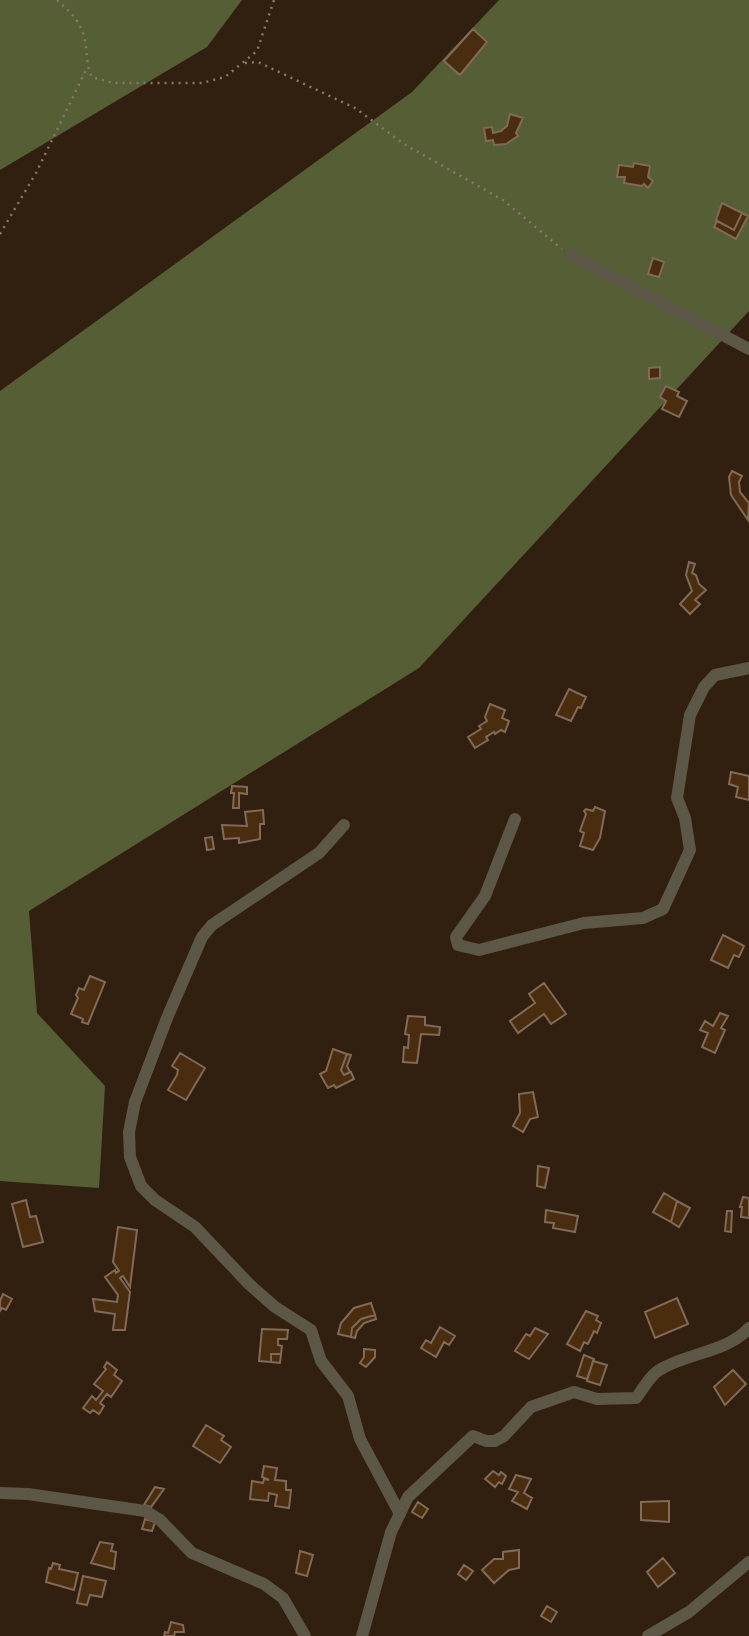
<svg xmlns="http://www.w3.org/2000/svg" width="749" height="1636" font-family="Arial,sans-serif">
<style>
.forest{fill:#565e36}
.building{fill:#4a2c0f;stroke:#806a58;stroke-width:2}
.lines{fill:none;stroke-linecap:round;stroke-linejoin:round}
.path{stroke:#87786a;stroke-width:2.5;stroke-dasharray:2 5;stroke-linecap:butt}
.minor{stroke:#5c5746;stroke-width:12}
</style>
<rect width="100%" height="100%" fill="#311f0f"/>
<path class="forest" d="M0,0H242L207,47L0,170Z
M499,0H749V311L419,668L29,911L37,1013L105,1086L99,1188L0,1181V391L412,92Z"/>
<path class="building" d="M473,29L487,42L460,75L444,61Z
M510,114L523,118L516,133L518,136L506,144L494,145L493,140L486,141L484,128L492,127L493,133L501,131L507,126Z
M634,163L650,166L648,177L653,181L648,188L644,184L642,186L624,183L625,177H617L619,165L633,167Z
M722,203L742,213L734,230L716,220Z
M742,213L748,216L736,239L714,227L717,221L734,230Z
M653,258L664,262L659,277L648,274Z
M660,367V378L649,379V368Z
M666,386L679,392L677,396L687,401L679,417L662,409L666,401L660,397Z
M732,471L742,476L739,482L740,492L749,503L748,520L731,495L729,477Z
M689,562L695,564L692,573L696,575L699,584L706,590L695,600L700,604L690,614L680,604L692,591L686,575Z
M569,689L586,697L581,708L578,707L571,721L556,715Z
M490,704L505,710L502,718L509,721L505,732L501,730L495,734L494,732L486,737L488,740L475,748L468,737L481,729L479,726L487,721L485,717Z
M731,772L749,776V800L736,797L738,787L729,784Z
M232,786L247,787V794L239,793V808H233L234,793H231Z
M595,807L605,811L600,838L593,850L580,846L584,833L580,831L586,814L584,811L586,809L593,811Z
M263,810L264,824H260V839L239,843V838L224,839L222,825L247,826L245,812Z
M212,837L214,849L207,850L205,838Z
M723,935L744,946L739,957L734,955L728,968L711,960Z
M90,976L105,982L88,1024L82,1022L83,1019L71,1014L78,998L76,995L79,988L84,990Z
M544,983L566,1014L551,1024L544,1014L518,1033L510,1021L535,1003L529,994Z
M720,1013L728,1016L721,1028L725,1030L715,1053L702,1047L708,1033L700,1030L705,1021L713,1026Z
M408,1016L425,1017V1025L440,1027L439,1035L421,1034L417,1063L403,1062L404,1047L408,1048L409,1035L405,1034Z
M333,1049L347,1054L341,1070L344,1075L351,1072L354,1079L336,1088L334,1085L328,1088L320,1074L326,1071Z
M180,1053L205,1068L186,1100L168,1090L177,1075L178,1070L172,1066Z
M347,1054L351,1055L347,1066L350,1072L344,1075L341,1070Z
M533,1092L538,1117L530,1119L523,1132L513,1126L520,1113L519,1094Z
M538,1166L549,1168L545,1188L537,1186Z
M664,1193L677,1201L671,1222L653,1212Z
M743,1197L749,1198V1218L741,1217L742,1207H740Z
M26,1200L30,1217L36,1216L43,1242L23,1247L12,1204Z
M677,1201L690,1208L679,1227L671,1222Z
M546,1210L578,1216L575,1232L553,1228L554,1223L545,1222Z
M727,1211H732L731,1232L725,1231Z
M118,1227L137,1230L130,1287L123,1276L120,1278L130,1292L125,1330H113L115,1314L95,1311L93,1299L117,1302L118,1295L105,1277L115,1270L116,1273L119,1271L113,1262Z
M3,1294L12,1299L6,1310L2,1308L0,1311V1301Z
M677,1298L688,1324L655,1338L645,1312Z
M371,1303L375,1315L361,1319L352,1328L351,1337L338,1334L341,1323L354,1308Z
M586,1311L598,1316L596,1320L601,1323L597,1333L594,1331L588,1344L584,1342L580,1351L567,1344Z
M375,1315L376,1319L364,1323L357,1331L355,1338L351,1337L352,1328L361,1319Z
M440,1327L455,1336L449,1345L444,1342L436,1357L421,1348L426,1340L431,1343Z
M535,1328L548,1334L529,1359L515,1351L526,1334L530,1336Z
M262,1329L288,1330L287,1339H278V1345L282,1346L281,1354H271V1362L259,1361Z
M364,1349L375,1350V1357L366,1367L360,1363L364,1357Z
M271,1354H281L280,1363L271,1362Z
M584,1355L594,1359L587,1379L577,1376Z
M593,1361L607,1365L600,1385L587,1381Z
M107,1362L117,1370L114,1375L122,1381L111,1397L107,1394L100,1403L104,1406L99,1414L93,1410L90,1413L83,1408L92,1396L96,1400L103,1391L94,1384L106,1369L104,1367Z
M733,1370L746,1384L725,1405L714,1387Z
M206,1425L224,1436L221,1440L231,1447L220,1463L193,1446Z
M264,1466L277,1468L275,1480L286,1481V1490H291L289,1508L275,1506L277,1495L269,1493L268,1501L250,1499L252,1481L263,1483L264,1479L269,1480L262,1477Z
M493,1471L499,1475L501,1472L506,1476L502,1484L499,1482L495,1487L485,1479Z
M516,1475L531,1479L524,1493L532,1498L527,1509L512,1501L518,1492L509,1489Z
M155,1487L164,1489L151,1507L144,1505Z
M669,1501V1522L641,1520V1502Z
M418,1502L428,1509L422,1518L412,1512Z
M145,1519L155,1522L152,1531L142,1529Z
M100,1542L113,1544L111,1551L116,1552L114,1569L91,1563Z
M519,1550V1568L509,1570L494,1583L482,1570L494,1559H503V1552Z
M300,1551L313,1555L307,1576L296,1573Z
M663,1558L675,1573L658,1587L647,1572Z
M53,1563L60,1565L59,1569L78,1573L74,1590L46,1582L49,1568L51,1569Z
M464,1565L473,1571L466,1580L458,1574Z
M83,1576L106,1581L102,1597L90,1595L87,1605L77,1603Z
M547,1606L557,1612L551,1622L541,1616Z
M171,1622L183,1625L184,1632H175L174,1636H164L165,1632L168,1633Z"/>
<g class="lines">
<path class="path" d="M57,0C69,11 80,20 84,37C88,50 85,64 92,77L113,83H202L225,77L257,51L274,0
M245,63L258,62L355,108L404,144L503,200L562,249
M0,234L36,173L87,68"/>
<path class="minor" d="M571,255L749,349
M515,819L485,896L456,937L458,945L479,950L584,923L643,918L663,909L690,850L685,818L677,798L690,715L704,687L715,675L749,668
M344,825L319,853L212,925L202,937L167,1018L135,1102L129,1132L130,1157L141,1186L155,1200L195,1227L249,1284L275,1307L311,1330L321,1361L348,1396L360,1439L400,1514
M0,1493L28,1494L145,1511L160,1520L192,1553L264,1584L283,1598L305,1636
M362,1636L391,1532L408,1497L473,1436L486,1441H495L504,1436L531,1407L574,1392L597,1399L636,1398C643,1389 651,1374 661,1369C688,1353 727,1352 749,1328
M648,1636L689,1612L749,1562"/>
</g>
</svg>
